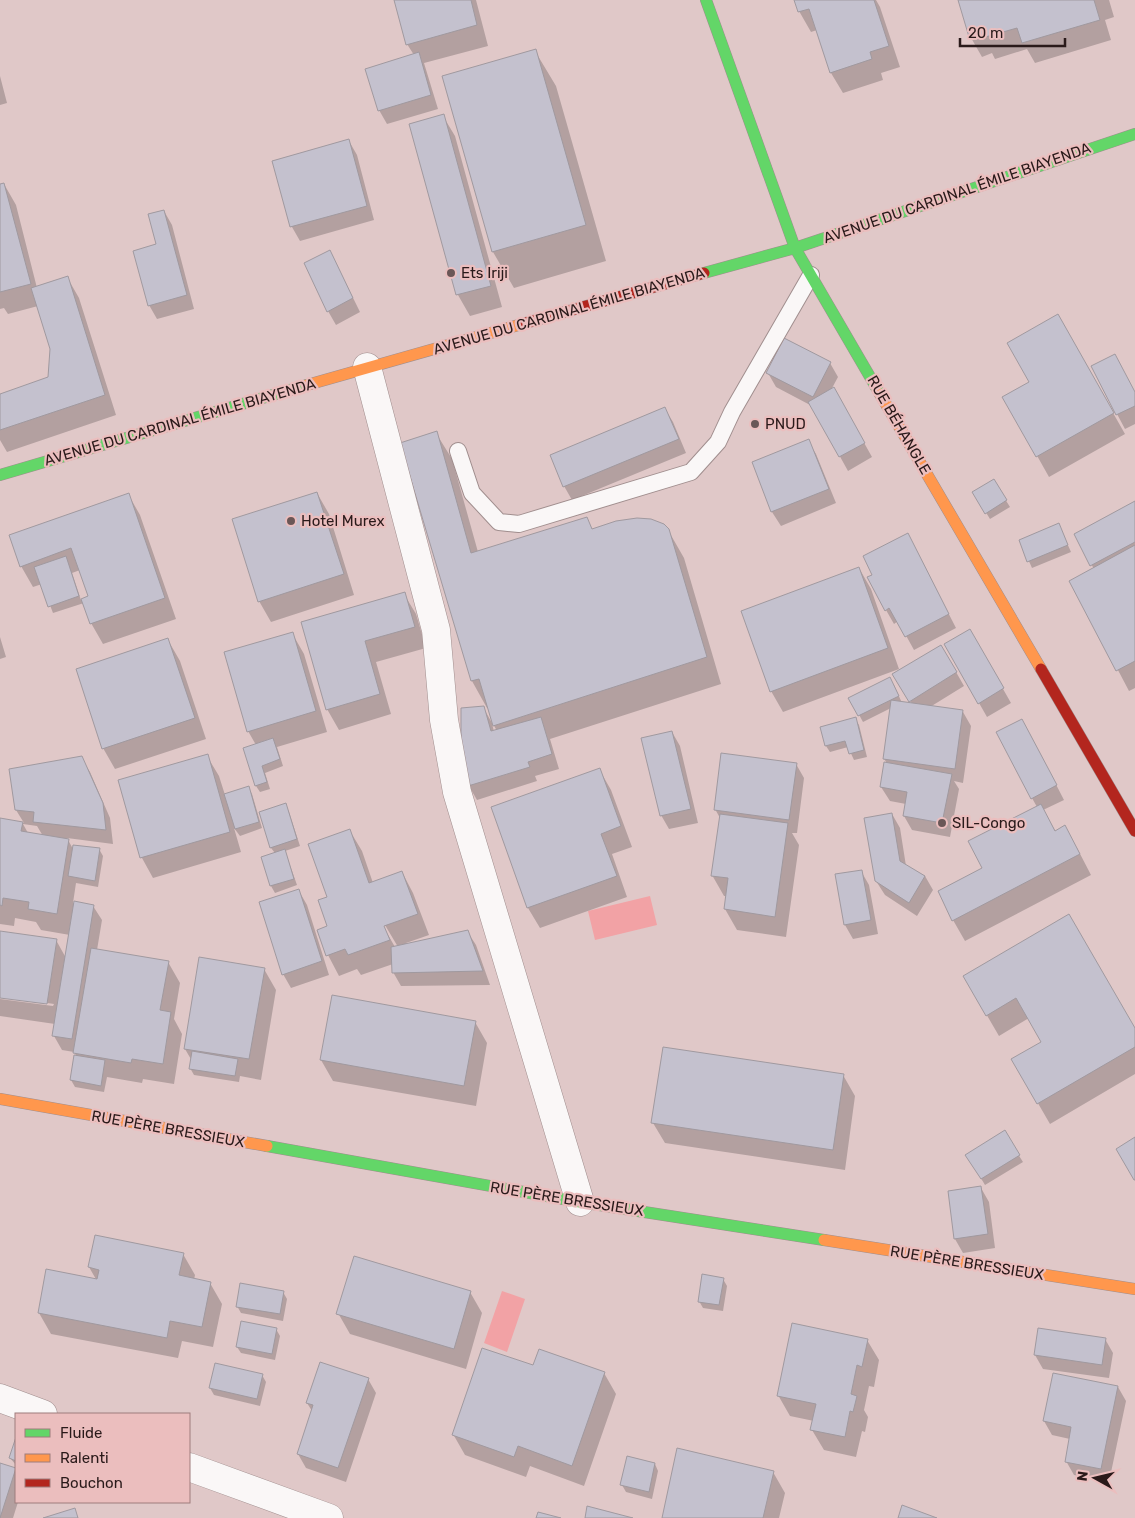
<svg xmlns="http://www.w3.org/2000/svg" width="1135" height="1518" font-family="Rubik,sans-serif">
<style>
.water{fill:#f2a2a5}
.shadow{fill:#0003;fill-rule:evenodd}
.building{fill:#c4c1ce;stroke:#a0999f}
.lines{fill:none;stroke-linecap:round;stroke-linejoin:round}
.lane-casing{stroke:#a08e8e;stroke-width:18}
.street-casing{stroke:#a08e8e;stroke-width:29}
.fast-casing{stroke:#a08e8e;stroke-width:12}
.slow-casing{stroke:#a08e8e;stroke-width:12}
.jam-casing{stroke:#a08e8e;stroke-width:12}
.lane{stroke:#faf7f7;stroke-width:16}
.street{stroke:#faf7f7;stroke-width:28}
.fast{stroke:#63d668;stroke-width:11}
.slow{stroke:#ff974d;stroke-width:11}
.jam{stroke:#b3261e;stroke-width:11}
.poi-dot{fill:#6a5757;stroke:#ebbebe;stroke-width:2}
.labels{text-anchor:middle;stroke-width:4.5;stroke-linejoin:round;paint-order:stroke}
.street-label{font-size:15px;fill:#2a1a1a;stroke:#ebbebe}
.poi-label{font-size:15px;fill:#2a1a1a;stroke:#ebbebe;text-anchor:start}
</style>
<rect width="100%" height="100%" fill="#e0c8c8"/>
<path class="water" d="M650,896L657,925L595,940L588,911Z
M502,1291L525,1299L507,1352L484,1343Z"/>
<path class="shadow" d="M396,0H476L488,46L424,63L438,109L387,124L379,110L414,55L407,44Z
M795,0H876L880,7L900,67L881,73L883,80L843,93L831,73L817,30L811,32L799,11Z
M959,0H1109L1114,17L1105,20L1111,40L1035,63L1027,49L995,59L992,53L982,57L970,36Z
M535,51L556,86L606,261L514,288L493,252L443,77Z
M0,76L7,103L0,105Z
M443,116L455,136L502,307L470,316L458,295L411,125Z
M349,141L357,155L374,220L300,241L292,227L274,161Z
M4,184L16,205L37,288L67,277L79,298L116,415L7,452L0,440V395L49,378L52,349L38,306L8,314L4,308L0,309V185Z
M164,211L172,225L194,309L157,319L149,305Z
M330,251L360,312L336,325L328,311Z
M1058,316L1125,434L1049,477L1004,397L1031,382Z
M830,363L838,377L831,390L834,389L872,457L848,471L812,406L776,387L768,373Z
M1092,367L1135,393V424L1125,429Z
M665,409L673,422L686,453L572,500L564,486Z
M436,433L452,459L478,552L586,519L593,530H668L684,558L721,684L550,739L559,769L535,776L537,781L477,800L469,786L483,707L492,723L494,732L497,731L493,724L489,707L487,708L472,681L402,444Z
M808,441L816,454L836,503L781,526L772,512L754,462Z
M993,480L1010,507L990,519L974,493Z
M317,493L329,514L354,595L271,622L259,601Z
M128,494L140,515L176,619L103,644L91,623L84,603L53,613L42,584L33,587L21,566ZM80,570L89,597L81,600L72,573Z
M1135,502V688L1129,691L1071,581L1094,569L1075,534Z
M1059,525L1071,552L1032,568L1020,541Z
M915,548L956,628L914,650L898,621L894,624L886,610Z
M859,568L871,589L899,669L783,712L771,691Z
M404,594L416,614L426,648L376,662L391,714L339,730L327,709L303,623Z
M970,631L1011,703L987,717L946,645Z
M292,633L304,654L327,732L277,747L283,766L265,773L270,789L260,792L256,786V745L248,731Z
M0,637L6,657L0,659Z
M168,640L180,661L206,739L115,769L103,748Z
M956,672L964,686L930,707L963,712L971,726L963,783L954,781L959,789L950,837L912,830L904,816L906,804L890,801L881,787L887,763L884,759L891,708L863,722L850,698L894,685L902,703L912,704L894,675Z
M855,719L859,725L867,757L854,760L848,747L830,752L826,746Z
M672,732L680,746L698,823L669,829L661,815Z
M1030,734L1064,800L1043,810L1056,832L1077,848L1091,875L965,941L953,920L984,869L1037,807L1032,798Z
M207,756L219,776L225,795L248,787L252,794L262,828L240,836L234,828L241,852L153,878L142,858L120,781Z
M81,758L90,772L110,818L113,844L67,838L73,849H99L103,856L98,887L76,883L73,903L93,906L102,920L97,950L168,962L180,983L174,1019L182,1034L174,1084L143,1079L142,1083L107,1077L104,1092L75,1087L71,1080L77,1057L74,1052L62,1050L54,1036L55,1024L0,1016V999L53,1006L54,1004L0,996V932L56,940L66,958L70,935L41,930L36,922L15,918L14,926L0,924V819L24,823L16,810ZM23,824L37,826L43,836L28,833Z
M796,764L804,778L797,833H792L799,845L786,937L737,930L725,909L727,896H724L712,875L720,818L715,809Z
M599,769L611,790L632,847L612,854L627,897L540,928L528,908L492,808Z
M285,805L289,812L300,846L285,851L297,885L275,893L271,886L262,858L275,853L271,848Z
M892,814L900,828L906,866L925,876L933,890L917,916L885,895L876,881Z
M350,831L362,851L373,883L402,872L413,893L429,935L406,943V945L467,931L476,945L490,985L401,986L393,972V964L361,975L357,969L339,976L328,955L329,898ZM382,920L398,947H395L380,921Z
M861,871L869,885L878,934L853,939L845,925Z
M299,891L307,905L329,975L291,988L283,974Z
M264,969L276,990L261,1080L240,1076L239,1082L194,1075L190,1068L192,1061L185,1049Z
M964,976L1135,1030V1074L1050,1124L1013,1060L1042,1043L1029,1018L999,1036Z
M475,1022L487,1043L476,1106L333,1081L321,1060Z
M843,1075L855,1096L845,1170L665,1143L653,1123Z
M1004,1132L1023,1162L985,1185L967,1155Z
M981,1188L989,1202L995,1248L963,1253L955,1239L949,1192Z
M183,1254L195,1275L194,1280L210,1283L222,1304L213,1347L182,1341L178,1358L51,1334L39,1313L97,1281L89,1267Z
M723,1279L727,1286L723,1311L703,1308L699,1301Z
M283,1292L287,1299L283,1321L241,1313L237,1306Z
M470,1292L482,1313L466,1369L350,1334L338,1313Z
M276,1329L280,1336L275,1360L241,1353L237,1347Z
M1105,1339L1113,1353L1109,1378L1043,1369L1035,1355Z
M867,1340L879,1360L874,1387L869,1386L864,1410L868,1417L865,1432L862,1431L856,1457L824,1450L812,1430L814,1421L790,1416L778,1395Z
M534,1367L604,1373L616,1394L584,1486L530,1466L526,1477L465,1455L453,1434Z
M262,1375L266,1382L260,1406L214,1395L210,1388Z
M368,1379L376,1393L346,1482L306,1468L298,1454L312,1411L307,1403Z
M1118,1387L1126,1401L1109,1482L1074,1475L1066,1461L1070,1439L1052,1435L1044,1421Z
M16,1441V1465L10,1458Z
M0,1464L16,1470V1502H18L13,1518H0Z
M655,1464L658,1471L652,1499L626,1492L622,1485Z
M773,1472L785,1493L779,1518H663Z"/>
<path class="building" d="M394,0H471L477,25L406,45Z
M794,0H874L889,46L870,52L872,59L830,73L809,9L798,12Z
M958,0H1094L1100,20L1022,43L1017,28L982,38L980,33L969,37Z
M536,49L586,225L492,252L442,76Z
M419,52L431,95L378,111L365,69Z
M444,114L491,286L456,295L409,124Z
M349,139L367,206L290,227L272,161Z
M4,183L31,284L0,292V184Z
M164,210L187,295L148,306L133,251L156,244L148,214Z
M330,250L353,298L327,312L304,263Z
M68,276L105,395L0,430V394L48,377L50,349L31,288Z
M1058,314L1114,413L1036,457L1002,397L1029,382L1007,343Z
M784,338L831,362L813,397L766,373Z
M1115,354L1135,392V406L1116,415L1091,366Z
M834,387L865,443L839,457L808,402Z
M665,407L679,439L563,487L550,455Z
M437,431L471,553L587,517L592,529L616,521L637,518L651,519L664,524L669,529L707,657L493,726L479,679L471,681L400,443Z
M809,439L829,489L771,512L752,462Z
M994,479L1007,500L985,514L972,492Z
M317,492L344,574L258,602L232,519Z
M129,493L165,598L90,624L81,599L88,596L71,548L20,567L9,535Z
M1135,501V542L1090,566L1074,534Z
M1059,523L1068,545L1027,562L1019,540Z
M908,533L949,614L905,637L889,608L885,611L867,577L872,575L863,556Z
M1135,545V661L1116,671L1069,581Z
M66,556L79,596L48,607L34,567Z
M859,567L888,648L770,692L741,611Z
M405,592L415,627L365,641L380,694L326,710L301,622Z
M970,629L1004,688L978,704L944,644Z
M293,632L316,711L247,732L224,652Z
M168,638L195,718L102,749L76,669Z
M941,645L957,672L909,702L892,674Z
M890,677L899,696L858,716L848,698Z
M891,700L963,710L955,769L883,759Z
M484,706L491,731L541,717L552,754L528,762L530,767L468,786L461,759V708Z
M856,717L864,750L849,754L845,741L825,746L820,727Z
M1022,719L1057,785L1031,799L996,732Z
M672,731L691,809L660,816L641,738Z
M273,738L280,759L262,766L267,782L255,786L243,748Z
M721,753L797,763L789,820L714,810Z
M208,754L230,832L140,858L118,780Z
M82,756L103,803L106,830L33,822L34,812L15,810L9,769Z
M884,762L952,774L942,823L903,816L907,792L880,787Z
M600,768L621,826L601,834L617,876L527,908L491,807Z
M249,786L259,822L235,829L224,794Z
M286,803L297,839L270,848L259,812Z
M1041,804L1055,831L1065,825L1080,854L952,921L938,891L982,868L968,841Z
M892,813L900,861L925,876L909,903L875,881L864,818Z
M720,814L788,823L775,917L724,909L728,878L711,876Z
M0,818L23,822L21,831L69,839L57,914L28,909L29,902L3,898L2,906L0,905Z
M350,829L369,883L402,871L418,914L384,926L390,940L348,955L345,949L326,956L317,930L327,926L318,900L327,897L308,844Z
M73,845L100,848L95,881L68,876Z
M285,849L294,879L270,886L261,857Z
M862,870L871,920L844,925L835,874Z
M299,889L322,961L282,975L259,902Z
M74,901L94,905L72,1039L52,1036Z
M1069,914L1135,1028V1047L1037,1104L1011,1059L1041,1042L1016,998L986,1016L963,976Z
M468,930L483,971L392,973L391,947Z
M0,931L57,939L47,1004L0,998Z
M91,948L169,961L160,1010L171,1012L163,1064L132,1059L131,1063L73,1053Z
M199,957L265,968L249,1059L184,1049Z
M332,995L476,1021L464,1086L320,1060Z
M663,1047L844,1074L833,1150L651,1123Z
M192,1051L238,1059L235,1076L189,1069Z
M74,1055L105,1060L101,1086L70,1080Z
M1005,1130L1020,1155L981,1179L965,1155Z
M1135,1137V1180H1134L1116,1149Z
M981,1186L988,1234L954,1239L948,1191Z
M95,1235L184,1253L179,1275L211,1282L202,1327L170,1321L167,1338L38,1313L46,1269L97,1279L99,1270L88,1267Z
M354,1256L471,1291L454,1349L336,1314Z
M702,1274L724,1278L719,1305L698,1302Z
M240,1283L284,1291L280,1314L236,1307Z
M241,1321L277,1328L272,1354L236,1347Z
M792,1323L868,1339L862,1367L857,1365L851,1394L857,1396L853,1412L850,1411L845,1437L810,1430L816,1404L777,1396Z
M1038,1328L1106,1338L1102,1365L1034,1355Z
M482,1348L533,1365L539,1349L605,1372L572,1466L518,1446L514,1457L452,1435Z
M320,1362L369,1378L338,1468L297,1454L313,1405L306,1403Z
M215,1363L263,1374L257,1399L209,1388Z
M1053,1373L1118,1386L1101,1469L1065,1462L1071,1427L1043,1421Z
M16,1437V1461L9,1458Z
M677,1448L774,1471L763,1518H662Z
M627,1456L655,1463L649,1492L620,1485Z
M0,1463L16,1468L0,1518Z
M902,1505L937,1518H898Z
M587,1506L633,1518H585Z
M75,1508L78,1518H43Z
M538,1512L561,1518H536Z"/>
<g class="lines">
<g class="lane-casing">
<path id="lane" d="M458,451L472,493L499,522L519,524L691,472L718,442L732,412L811,275"/>
</g>
<g class="street-casing">
<path id="street" d="M367,367L436,630L444,720L457,792L580,1202
M0,1398L43,1414
M189,1467L329,1518"/>
</g>
<g class="fast-casing">
<path id="fast" d="M706,0L795,248L880,394
M704,273L795,248L1135,134
M0,475L307,385
M267,1146L580,1202L824,1240"/>
</g>
<g class="slow-casing">
<path id="slow" d="M307,385L522,324
M880,394L1041,669
M0,1099L267,1146
M824,1240L1135,1289"/>
</g>
<g class="jam-casing">
<path id="jam" d="M522,324L704,273
M1041,669L1135,831"/>
</g>
<use href="#lane" class="lane"/>
<use href="#street" class="street"/>
<use href="#fast" class="fast"/>
<use href="#slow" class="slow"/>
<use href="#jam" class="jam"/>
</g>
<g class="poi-dot">
<circle cx="451" cy="273" r="5"/>
<circle cx="755" cy="424" r="5"/>
<circle cx="291" cy="521" r="5"/>
<circle cx="942" cy="823" r="5"/>
</g>
<g class="labels">
<g class="street-label">
<text transform="translate(957 193) rotate(-19)" y="5">AVENUE DU CARDINAL ÉMILE BIAYENDA</text>
<text transform="translate(569 311) rotate(-16)" y="5">AVENUE DU CARDINAL ÉMILE BIAYENDA</text>
<text transform="translate(180 422) rotate(-16)" y="5">AVENUE DU CARDINAL ÉMILE BIAYENDA</text>
<text transform="translate(899 425) rotate(60)" y="5">RUE BÉHANGLE</text>
<text transform="translate(168 1129) rotate(10)" y="5">RUE PÈRE BRESSIEUX</text>
<text transform="translate(567 1199) rotate(9)" y="5">RUE PÈRE BRESSIEUX</text>
<text transform="translate(967 1263) rotate(9)" y="5">RUE PÈRE BRESSIEUX</text>
</g>
<g class="poi-label">
<text x="461" y="278">Ets Iriji</text>
<text x="765" y="429">PNUD</text>
<text x="301" y="526">Hotel Murex</text>
<text x="952" y="828">SIL-Congo</text>
</g>
</g>
<rect x="15" y="1413" width="175" height="90" fill="#ebbebe" stroke="#9e7c7c"/>
<rect x="25" y="1429" width="25" height="8" fill="#63d668" stroke="#9e7c7c"/>
<text x="60" y="1438" font-size="15" fill="#2a1a1a">Fluide</text>
<rect x="25" y="1454" width="25" height="8" fill="#ff974d" stroke="#9e7c7c"/>
<text x="60" y="1463" font-size="15" fill="#2a1a1a">Ralenti</text>
<rect x="25" y="1479" width="25" height="8" fill="#b3261e" stroke="#9e7c7c"/>
<text x="60" y="1488" font-size="15" fill="#2a1a1a">Bouchon</text>
<g transform="translate(1095 1478) rotate(278)" stroke="#ebbebe" stroke-width="4" paint-order="stroke">
<path d="M0-4L9 19L0 12L-9 19Z" fill="#2a1a1a"/>
<text y="-8" font-size="14" font-weight="bold" text-anchor="middle" fill="#2a1a1a">N</text>
</g>
<path d="M960 38v8h105v-8" fill="none" stroke="#2a1a1a" stroke-width="2.5"/>
<text x="968" y="38" font-size="15" fill="#2a1a1a" stroke="#ebbebe" stroke-width="4" paint-order="stroke">20 m</text>
</svg>
